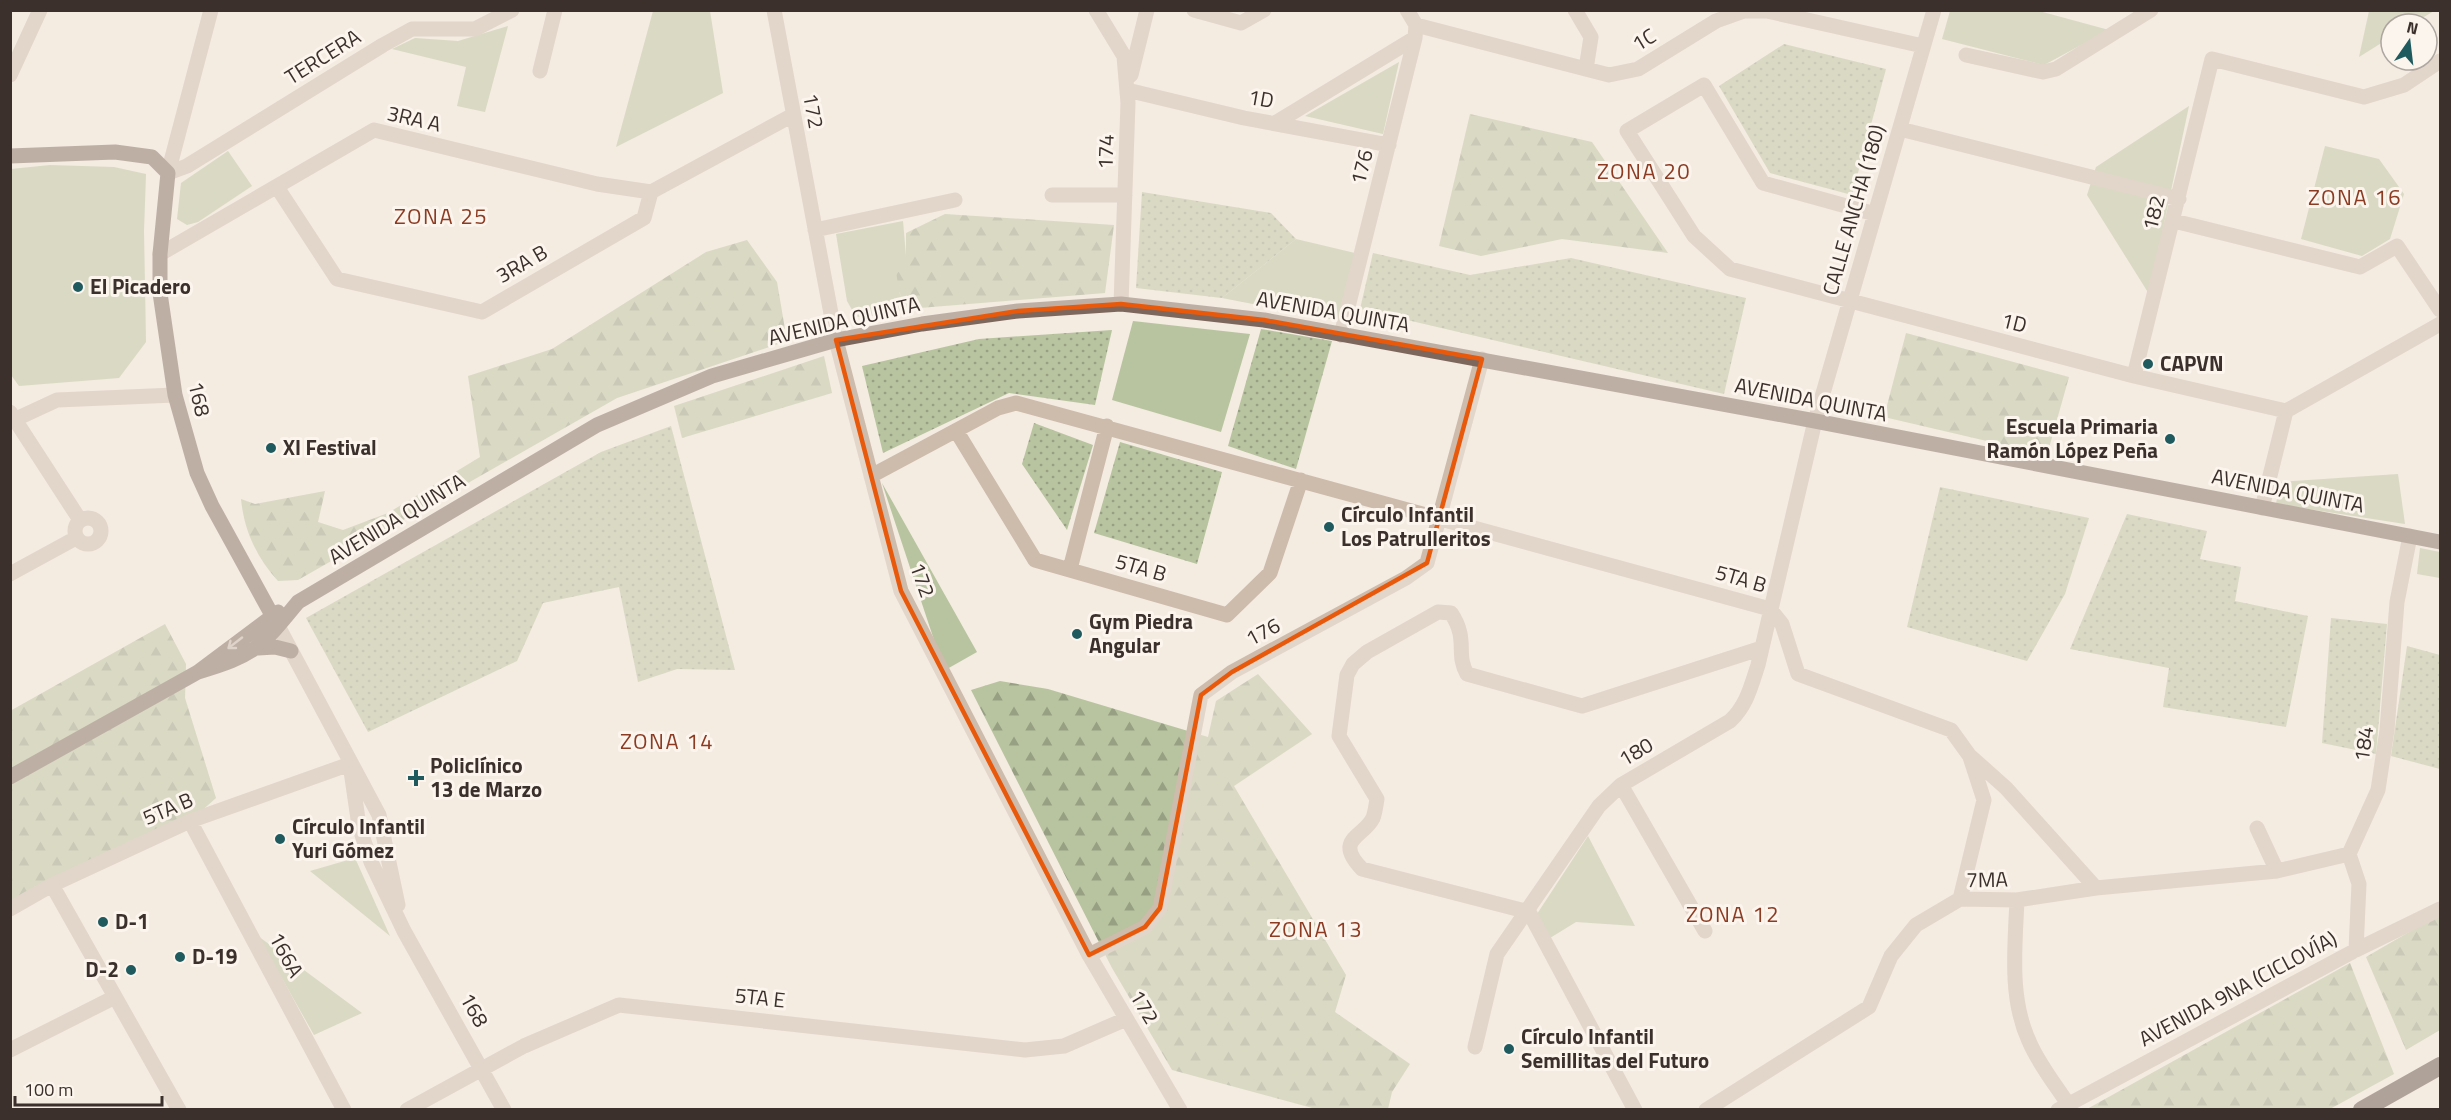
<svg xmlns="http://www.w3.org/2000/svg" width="2451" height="1120" font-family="'Titillium Web',sans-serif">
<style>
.grass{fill:#b8c4a0}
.forest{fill:url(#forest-firs)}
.park{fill:url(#park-dots)}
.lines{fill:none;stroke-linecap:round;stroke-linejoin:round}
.minor{stroke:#cdbbac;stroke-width:15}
.major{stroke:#7d675c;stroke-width:15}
.highway{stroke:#5c4a42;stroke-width:18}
.oneway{stroke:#c2b5ac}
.marked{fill:none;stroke:#e8590c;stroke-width:4.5;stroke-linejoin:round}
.poi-dot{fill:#1f5a5e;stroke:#fbf5ee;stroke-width:2}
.labels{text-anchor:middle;stroke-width:6;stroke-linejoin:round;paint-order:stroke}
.street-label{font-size:21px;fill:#3b302b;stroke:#fbf5ee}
.poi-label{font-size:21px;font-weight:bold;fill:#3b302b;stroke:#fbf5ee;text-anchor:start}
.neighbourhood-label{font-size:22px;letter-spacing:1.5px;fill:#8c3b22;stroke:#fbf5ee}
</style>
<defs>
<pattern id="forest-firs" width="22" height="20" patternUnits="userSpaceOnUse" patternTransform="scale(1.5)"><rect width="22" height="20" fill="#b8c4a0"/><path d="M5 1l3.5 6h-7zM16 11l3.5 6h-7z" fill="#97a083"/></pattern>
<pattern id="park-dots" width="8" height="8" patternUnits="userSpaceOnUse" patternTransform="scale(1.5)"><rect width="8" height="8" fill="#b8c4a0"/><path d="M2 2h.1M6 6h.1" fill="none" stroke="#97a083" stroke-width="1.8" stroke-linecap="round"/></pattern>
</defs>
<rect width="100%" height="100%" fill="#f4ebe1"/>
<path class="grass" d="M653,11H710L723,93L616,147Z
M1950,11H2039L2109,30L2044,65L1942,39Z
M2369,11V10L2434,11L2412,24H2391V37L2359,57Z
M508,26L485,112L457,106L466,67L392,49L415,38L458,41Z
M1399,62L1383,134L1305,116Z
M2189,106L2149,294L2087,195L2096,167Z
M2325,146L2379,159L2404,194L2390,239L2362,256L2301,239Z
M228,151L252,186L198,222L187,225L177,219L181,183Z
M50,165L114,167L146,174L144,231L146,342L119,378L19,386L11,375V169Z
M903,221L906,256L899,292L907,309L888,315L856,317L847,301L836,234Z
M1296,239L1355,253L1340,321L1222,298Z
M1133,321L1250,334L1221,432L1112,400Z
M2398,474L2405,524L2276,504L2280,482Z
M882,483L977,652L947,669L938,652Z
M2420,548L2440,552V578L2417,574Z
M1588,836L1635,926L1576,922L1550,938L1537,914Z
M355,858L390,936L310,871Z
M258,936L362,1013L314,1035Z"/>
<path class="forest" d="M1470,114L1592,142L1668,253L1562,239L1481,256L1439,246Z
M945,214L1114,225L1105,293L907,309L899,292L895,264L906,256V233Z
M747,240L777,282L787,341L617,398L298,580L278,581C257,558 244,531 241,499L255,504L325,491L318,522L343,530L388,513L480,457L468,376L552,349L706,252Z
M1906,333L2069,377L2047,455L1884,417Z
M824,356L832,393L682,438L674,406Z
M165,624L186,664L185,698L216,798L190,821L11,909L10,711Z
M1258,674L1312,734L1234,786L1346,975L1335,1012L1410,1064L1392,1092L1388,1109H1316L1172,1070L1112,968L971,690L1000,681L1048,689L1208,737L1216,701Z
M2440,914V1030L2406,1050L2366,957Z
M2350,963L2394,1074L2330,1109H2087Z"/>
<path class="park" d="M1784,44L1886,69L1852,195L1770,173L1719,86Z
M1142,192L1271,213L1296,239L1222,298L1136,288Z
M1373,253L1470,275L1571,258L1746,298L1724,394L1360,309Z
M1261,329L1332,341L1296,469L1228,446Z
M1112,330L1095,405L1009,393L883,453L862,366L979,339Z
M1034,423L1093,445L1067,530L1022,464Z
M671,426L735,670L677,669L638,682L619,587L543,603L517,661L368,732L306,618L601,452Z
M1120,442L1222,472L1197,564L1094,533Z
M1940,487L2089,518L2065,594L2027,661L1907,627Z
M2127,514L2207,531L2200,559L2241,567L2235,601L2308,616L2286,727L2163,707L2169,668L2070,649Z
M2331,618L2387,624L2376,754L2322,743Z
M2407,646L2440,655V769L2391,756Z"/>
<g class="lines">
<path class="minor" d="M774,10L836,340L901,591L1089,955L1180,1110
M1096,10L1124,56L1128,103L1121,304
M1194,10L1241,23L1264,10
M1575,10L1591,37L1586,69
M1416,25L1609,75L1638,69L1716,21L1744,11H1767L1923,46
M1966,55L2043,72L2056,69L2151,10
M540,71L555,10
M10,75L40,10
M1131,75L1147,10
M1127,90L1244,118L1389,145
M1277,122L1415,38
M1900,129L2179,199
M168,173L187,166L383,45L412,29H475L512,10
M168,173L211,10
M277,187L337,279L482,312L644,218L651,192L793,115
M1052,195H1125
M1875,214L1763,183L1704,85L1627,131L1694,236L1730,269L2134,376L2286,411L2440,324
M2174,221L2360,267L2397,246L2440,310
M815,230L955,200
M160,254L374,130L597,184L651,192
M1341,335L1415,38L1416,25L1407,10
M2134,376L2212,59L2364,97L2404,85L2440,61
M10,412L80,520
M16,419L57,400L175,395
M957,432L1035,560L1227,615L1270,573L1301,480
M871,476L998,408L1016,403L1770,609L1782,624L1798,674L1951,730L1969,755L2006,788L2096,888
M2262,508L2286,411
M75 531a13 13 0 1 1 26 0a13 13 0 1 1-26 0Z
M1070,569L1107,426
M10,574L76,538
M278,626L379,815L398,905
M350,764L359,826L371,862L404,931L504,1110
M1621,785L1705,931
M190,821L344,1110
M2257,828L2277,871
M52,885L179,1110
M1960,899L1984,800L1970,757
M2017,900C2015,947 2009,998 2029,1041C2038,1063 2055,1084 2068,1104
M10,909L52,885L190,821L350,764
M1529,912L1362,869C1333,839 1364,837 1373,818C1375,813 1376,805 1377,799L1339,736L1347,675L1353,664L1367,652L1438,612L1451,613C1469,640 1455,653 1467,674L1582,706L1762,648
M1529,912L1635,1110
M2356,950L2359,884L2349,854L2378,790L2387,730L2397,602L2410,536
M1089,955L1145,927L1160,908L1201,695L1232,672L1406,578L1427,563L1482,359
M1475,1047L1497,954L1599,806L1621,785L1730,721C1747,705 1751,686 1758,665L1815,421L1934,10
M10,1050L115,997
M407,1110L524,1046L619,1005L1025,1050L1064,1046L1126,1019
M1706,1110L1869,1007L1891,956L1916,925L1960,899L2017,900L2096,888L2277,871L2349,854
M2058,1110L2356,950L2440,909"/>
<path class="major" d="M10,156L115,152L152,157L168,173L160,254V293L175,395L197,473L212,506L278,626
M258,648L275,647L291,651
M198,672C256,655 261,647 298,602L597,425L712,376L836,340L922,324L1018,311L1121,304L1264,320L1815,421L2440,542
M10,777L198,672L278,612"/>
<path class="highway" d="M2362,1110L2440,1066"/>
</g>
<defs><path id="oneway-shaft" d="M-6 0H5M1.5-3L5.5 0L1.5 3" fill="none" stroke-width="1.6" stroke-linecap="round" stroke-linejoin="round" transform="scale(1.5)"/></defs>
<use class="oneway" href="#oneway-shaft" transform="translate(235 643) rotate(142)"/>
<path d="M0 0H2451V1120H0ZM1121,304L1264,320L1482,359L1427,563L1232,672L1201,695L1160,908L1145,927L1089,955L901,591L836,340L1018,311Z" fill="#f4ebe1" fill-opacity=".55" fill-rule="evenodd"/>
<path class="marked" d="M1121,304L1264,320L1482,359L1427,563L1232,672L1201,695L1160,908L1145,927L1089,955L901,591L836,340L1018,311Z"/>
<g class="poi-dot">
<circle cx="78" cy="287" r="6"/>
<circle cx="2148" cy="364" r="6"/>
<circle cx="2170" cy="439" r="6"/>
<circle cx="271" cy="448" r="6"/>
<circle cx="1329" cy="527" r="6"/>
<circle cx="1077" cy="634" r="6"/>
<path d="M413 769h6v6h6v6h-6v6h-6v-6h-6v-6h6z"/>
<circle cx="280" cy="839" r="6"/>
<circle cx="103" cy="922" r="6"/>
<circle cx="180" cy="957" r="6"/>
<circle cx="131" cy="970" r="6"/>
<circle cx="1509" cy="1049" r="6"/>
</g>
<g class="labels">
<g class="street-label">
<text transform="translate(1644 40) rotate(-31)" y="7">1C</text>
<text transform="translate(323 57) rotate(-32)" y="7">TERCERA</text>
<text transform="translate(1261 99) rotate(10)" y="7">1D</text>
<text transform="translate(813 111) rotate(80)" y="7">172</text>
<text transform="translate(414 119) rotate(13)" y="7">3RA A</text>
<text transform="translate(1106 152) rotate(-88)" y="7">174</text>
<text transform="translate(1362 167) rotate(-76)" y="7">176</text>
<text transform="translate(1854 210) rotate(-74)" y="7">CALLE ANCHA (180)</text>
<text transform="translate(2154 213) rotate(-76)" y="7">182</text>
<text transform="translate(522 264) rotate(-30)" y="7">3RA B</text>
<text transform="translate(1333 312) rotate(10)" y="7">AVENIDA QUINTA</text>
<text transform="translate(844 321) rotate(-13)" y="7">AVENIDA QUINTA</text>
<text transform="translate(2014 323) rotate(14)" y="7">1D</text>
<text transform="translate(199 399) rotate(77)" y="7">168</text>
<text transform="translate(1811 400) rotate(11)" y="7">AVENIDA QUINTA</text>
<text transform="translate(2288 491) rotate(11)" y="7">AVENIDA QUINTA</text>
<text transform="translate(397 519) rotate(-31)" y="7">AVENIDA QUINTA</text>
<text transform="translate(1141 568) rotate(16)" y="7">5TA B</text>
<text transform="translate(1741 579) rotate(16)" y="7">5TA B</text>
<text transform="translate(922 580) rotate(70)" y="7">172</text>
<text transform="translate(1263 632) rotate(-28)" y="7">176</text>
<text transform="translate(2364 744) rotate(-82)" y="7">184</text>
<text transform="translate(1636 752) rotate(-30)" y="7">180</text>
<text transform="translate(168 809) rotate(-23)" y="7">5TA B</text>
<text transform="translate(1987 880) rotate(-1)" y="7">7MA</text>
<text transform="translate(286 955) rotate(62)" y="7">166A</text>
<text transform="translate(2238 989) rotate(-28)" y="7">AVENIDA 9NA (CICLOVÍA)</text>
<text transform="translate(760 998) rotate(6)" y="7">5TA E</text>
<text transform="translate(1144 1007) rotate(59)" y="7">172</text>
<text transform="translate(474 1010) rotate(61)" y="7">168</text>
</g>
<g class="poi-label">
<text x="90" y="294">El Picadero</text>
<text x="2160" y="371">CAPVN</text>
<text x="2158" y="434" text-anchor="end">Escuela Primaria<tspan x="2158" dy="24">Ramón López Peña</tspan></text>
<text x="283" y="455">XI Festival</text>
<text x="1341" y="522">Círculo Infantil<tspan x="1341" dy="24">Los Patrulleritos</tspan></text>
<text x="1089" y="629">Gym Piedra<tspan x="1089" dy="24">Angular</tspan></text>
<text x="430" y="773">Policlínico<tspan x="430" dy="24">13 de Marzo</tspan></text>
<text x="292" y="834">Círculo Infantil<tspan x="292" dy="24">Yuri Gómez</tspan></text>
<text x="115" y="929">D-1</text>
<text x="192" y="964">D-19</text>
<text x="119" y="977" text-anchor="end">D-2</text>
<text x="1521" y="1044">Círculo Infantil<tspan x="1521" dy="24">Semillitas del Futuro</tspan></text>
</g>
<g class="neighbourhood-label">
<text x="1644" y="179">ZONA 20</text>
<text x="2355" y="205">ZONA 16</text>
<text x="441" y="224">ZONA 25</text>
<text x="667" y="749">ZONA 14</text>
<text x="1733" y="922">ZONA 12</text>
<text x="1316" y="937">ZONA 13</text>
</g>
</g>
<rect width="2451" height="1120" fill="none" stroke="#3b302b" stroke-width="24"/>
<g transform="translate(2409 42) rotate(14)"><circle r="28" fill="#fbf5ee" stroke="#aea6a0" stroke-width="1.5"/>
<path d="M0-4.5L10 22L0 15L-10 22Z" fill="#1f5a5e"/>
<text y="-9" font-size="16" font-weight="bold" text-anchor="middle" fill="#3b302b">N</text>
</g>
<path d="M15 1096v9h147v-9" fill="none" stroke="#3b302b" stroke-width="3"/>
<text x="24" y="1096" font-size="18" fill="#3b302b" stroke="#fbf5ee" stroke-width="4.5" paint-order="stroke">100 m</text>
</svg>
